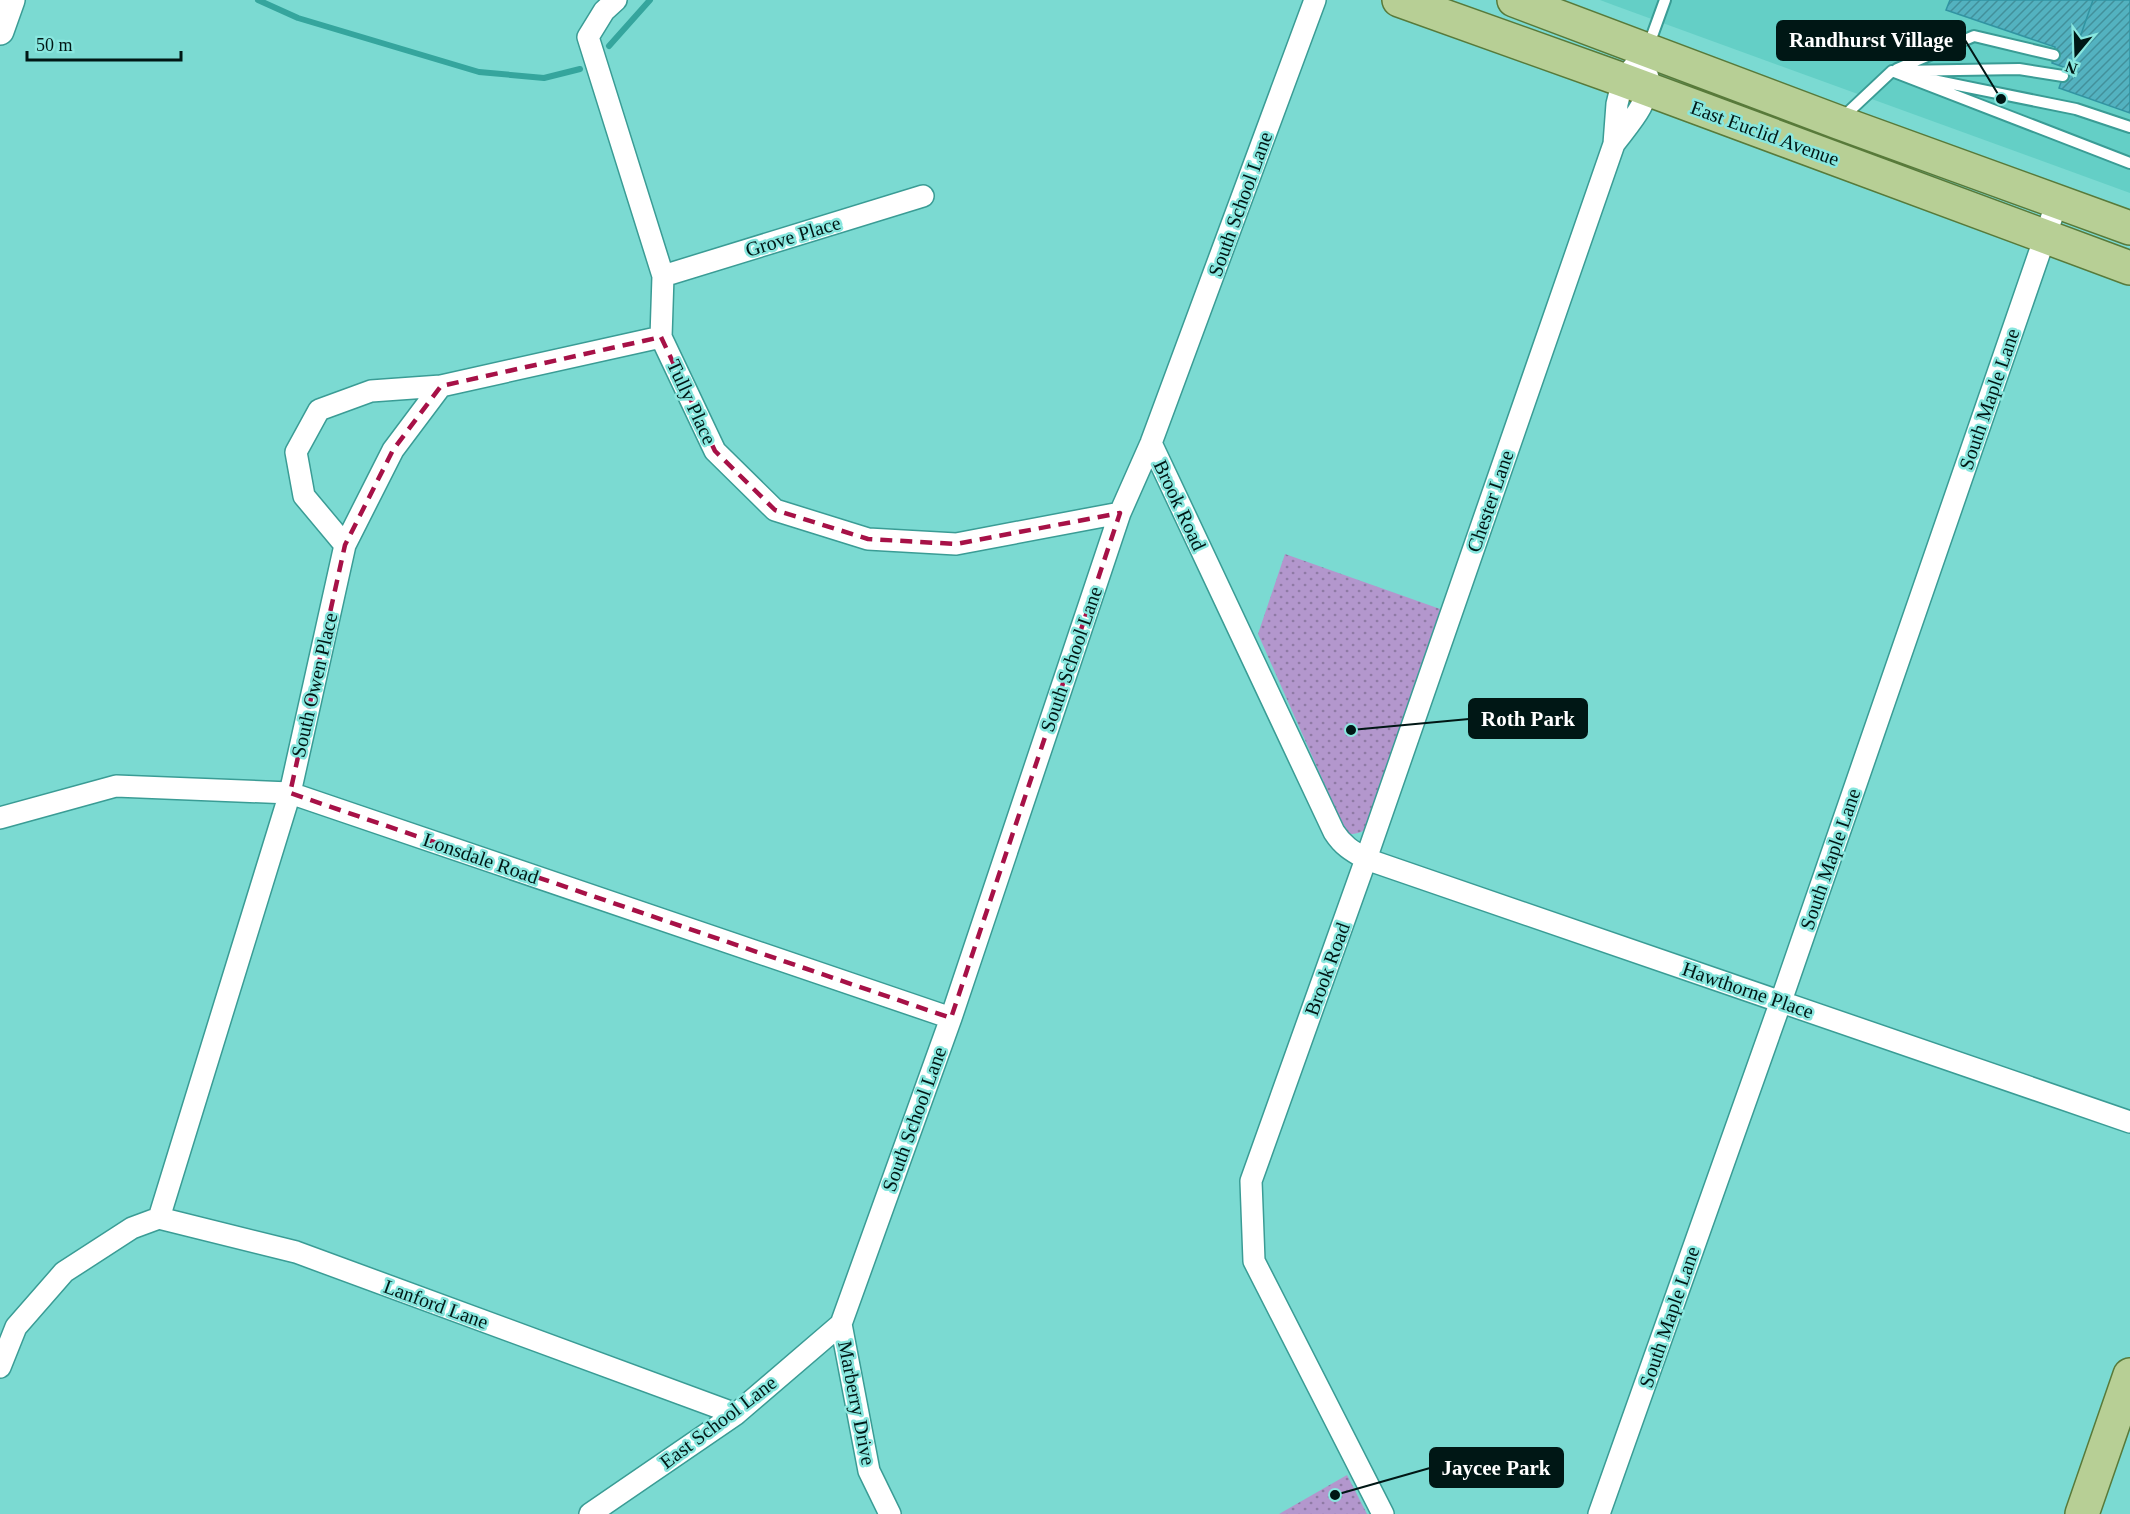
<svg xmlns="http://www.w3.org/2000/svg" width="2130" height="1514" font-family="'Times New Roman',serif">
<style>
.built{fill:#64cfc6}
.park{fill:url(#park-dots)}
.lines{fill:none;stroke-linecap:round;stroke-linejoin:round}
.stream{stroke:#35a59d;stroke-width:6}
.building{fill:url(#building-hatch);stroke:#3194a2;stroke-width:1.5}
.service-casing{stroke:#3a9c95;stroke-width:14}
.minor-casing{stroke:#3a9c95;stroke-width:24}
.tertiary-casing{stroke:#3a9c95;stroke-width:30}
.primary-casing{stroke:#587a3a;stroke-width:36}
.service{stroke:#fff;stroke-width:10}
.minor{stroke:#fff;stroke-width:21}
.tertiary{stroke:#fff;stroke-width:27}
.primary{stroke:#b7cf95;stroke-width:33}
.marked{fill:none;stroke:#a71147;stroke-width:4.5;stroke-dasharray:12 8;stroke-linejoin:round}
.labels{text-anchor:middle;stroke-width:5;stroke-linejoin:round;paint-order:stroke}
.street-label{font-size:20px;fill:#001715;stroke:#89e7df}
.leader{fill:none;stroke:#001715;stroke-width:2}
.callout-dot{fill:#001715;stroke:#89e7df;stroke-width:2}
.callout{fill:#001715;stroke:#001715;stroke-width:2}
.callout-label{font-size:21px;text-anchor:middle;font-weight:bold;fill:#fff}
</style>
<defs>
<pattern id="park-dots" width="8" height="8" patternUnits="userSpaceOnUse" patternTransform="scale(1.5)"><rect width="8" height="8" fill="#b397cd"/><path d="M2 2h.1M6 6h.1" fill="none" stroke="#8f7aa5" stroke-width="1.8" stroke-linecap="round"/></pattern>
<pattern id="building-hatch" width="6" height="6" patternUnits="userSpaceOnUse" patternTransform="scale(1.5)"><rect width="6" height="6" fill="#53b2c0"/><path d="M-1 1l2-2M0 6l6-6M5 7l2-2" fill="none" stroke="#42909b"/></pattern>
</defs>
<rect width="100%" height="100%" fill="#7bdad2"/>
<path class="built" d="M1600,0H2130V193L1616,6Z"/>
<path class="park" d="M1285,554L1443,610L1369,826C1363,832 1358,834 1350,834L1344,828L1258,634Z
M1347,1475L1367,1514H1279Z"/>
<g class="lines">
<path class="stream" d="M258,0L298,18L479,72L544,78L580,69
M609,46L650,0"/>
</g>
<path class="building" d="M1950,0H2093L2069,69L2052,63L2055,47L1946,10Z
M2093,0H2130V113L2059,88L2066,68L2069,69Z"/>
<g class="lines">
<g class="service-casing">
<path id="service" d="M1648,47L1665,0
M1897,69L1974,36L2054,55
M1898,71L2019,69L2063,76
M1923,78L2076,109L2130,127
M1842,118L1892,71L2130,163"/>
</g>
<g class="minor-casing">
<path id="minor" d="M616,0L604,11L588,37L663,276L661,337L715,451L775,510L868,539L956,544L1120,513
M1614,144C1629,124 1650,103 1648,77
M663,276L923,196
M1151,443L1334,832C1343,846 1352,851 1366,859L2130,1122
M345,545L304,496L296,452L319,410L371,391L441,386L661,337
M0,818L116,786L290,793L951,1018
M159,1218L290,793L345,545L393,450L441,386
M841,1324L869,1471L890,1514
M0,1367L16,1327L64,1272L132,1228L159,1218L296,1252L736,1414
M590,1514L736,1414L841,1324L951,1018L1120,513L1151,443L1315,0
M1383,1514L1254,1261L1251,1181L1366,859L1614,144L1617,104L1623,80L1647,51
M1599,1514L1781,1001L2057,202"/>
</g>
<g class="tertiary-casing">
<path id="tertiary" d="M0,31L11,0"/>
</g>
<g class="primary-casing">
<path id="primary" d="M1399,0L1623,80L2130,268
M1514,0L1838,122L2130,228
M2082,1514L2130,1375"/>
</g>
<use href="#service" class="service"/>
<use href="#minor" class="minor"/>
<use href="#tertiary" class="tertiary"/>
<use href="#primary" class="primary"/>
</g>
<path class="marked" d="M661,337L715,451L775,510L868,539L956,544L1120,513L951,1018L290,793L345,545L393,450L441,386Z"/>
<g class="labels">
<g class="street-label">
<text transform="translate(1765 133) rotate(20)" y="7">East Euclid Avenue</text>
<text transform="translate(1240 204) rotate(-70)" y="7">South School Lane</text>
<text transform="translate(793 236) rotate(-17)" y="7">Grove Place</text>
<text transform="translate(1989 399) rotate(-71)" y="7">South Maple Lane</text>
<text transform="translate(692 402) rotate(65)" y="7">Tully Place</text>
<text transform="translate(1490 501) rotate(-71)" y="7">Chester Lane</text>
<text transform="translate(1180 505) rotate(65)" y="7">Brook Road</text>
<text transform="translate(1071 659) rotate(-71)" y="7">South School Lane</text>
<text transform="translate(314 685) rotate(-77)" y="7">South Owen Place</text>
<text transform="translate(481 858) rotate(19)" y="7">Lonsdale Road</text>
<text transform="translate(1830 859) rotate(-71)" y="7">South Maple Lane</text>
<text transform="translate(1327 969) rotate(-70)" y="7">Brook Road</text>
<text transform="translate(1748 990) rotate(19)" y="7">Hawthorne Place</text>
<text transform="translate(914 1119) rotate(-70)" y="7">South School Lane</text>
<text transform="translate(436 1304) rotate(20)" y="7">Lanford Lane</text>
<text transform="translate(1669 1317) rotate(-71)" y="7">South Maple Lane</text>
<text transform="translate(857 1403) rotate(79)" y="7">Marberry Drive</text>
<text transform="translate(718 1422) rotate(-37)" y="7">East School Lane</text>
</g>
</g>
<path class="leader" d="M2001 99L1965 40M1351 730L1469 719M1335 1495L1430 1468"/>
<g class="callout-dot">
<circle cx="2001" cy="99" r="6"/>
<circle cx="1351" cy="730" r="6"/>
<circle cx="1335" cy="1495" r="6"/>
</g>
<g class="callout">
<rect x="1777" y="21" width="188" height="39" rx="6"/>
<rect x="1469" y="699" width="118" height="39" rx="6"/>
<rect x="1430" y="1448" width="133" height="39" rx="6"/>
</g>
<g class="callout-label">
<text x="1871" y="47">Randhurst Village</text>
<text x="1528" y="726">Roth Park</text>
<text x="1496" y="1475">Jaycee Park</text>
</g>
<g transform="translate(2076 54) rotate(199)" stroke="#89e7df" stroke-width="4.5" paint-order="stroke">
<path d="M0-4.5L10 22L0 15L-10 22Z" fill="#001715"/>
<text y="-9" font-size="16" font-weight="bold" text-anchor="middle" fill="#001715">N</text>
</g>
<path d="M27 51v9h154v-9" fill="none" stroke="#001715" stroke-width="3"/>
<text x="36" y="51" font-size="18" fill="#001715" stroke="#89e7df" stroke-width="4.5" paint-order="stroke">50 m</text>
</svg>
